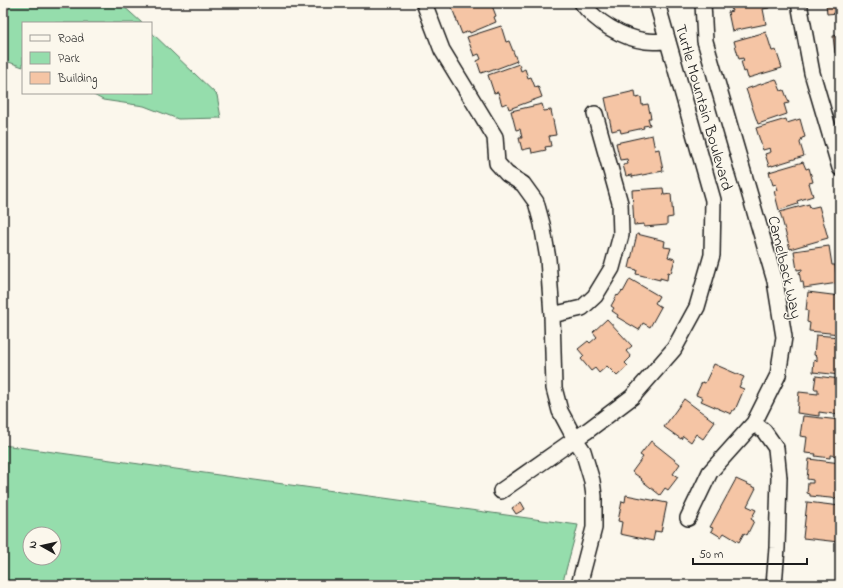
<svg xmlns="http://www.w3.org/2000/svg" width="843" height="588" font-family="'Indie Flower',sans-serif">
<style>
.green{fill:#95ddac;stroke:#587c64;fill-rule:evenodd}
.building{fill:#f5c5a5;stroke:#1c1c1c}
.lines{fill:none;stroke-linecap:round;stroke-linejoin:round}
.minor-casing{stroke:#1c1c1c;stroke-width:18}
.minor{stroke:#fbf7ec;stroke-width:15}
.labels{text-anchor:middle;stroke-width:3;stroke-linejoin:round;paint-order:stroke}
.street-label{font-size:16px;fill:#1c1c1c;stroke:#fbf7ec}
</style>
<rect width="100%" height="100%" fill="#fbf7ec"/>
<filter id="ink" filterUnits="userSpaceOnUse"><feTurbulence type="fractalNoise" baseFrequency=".025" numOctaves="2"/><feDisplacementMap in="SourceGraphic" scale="8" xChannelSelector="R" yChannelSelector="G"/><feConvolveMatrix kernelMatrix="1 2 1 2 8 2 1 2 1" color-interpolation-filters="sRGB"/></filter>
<g filter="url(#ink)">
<path class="green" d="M3,3H120L142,23H23V67L3,60Z
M151,32L217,95L221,118L178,119L144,106L103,100L90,93H151Z
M3,445L578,525L562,585H3ZM30,534H54V558H30Z"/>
<path class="building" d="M450,3H485V4L491,3L496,16L494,17L496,22L470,33L469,31L462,34Z
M730,3H768L769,8L763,9L766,24L732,31L728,12L732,11Z
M826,3H840V28H838V13L827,14Z
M501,26L506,42L509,41L517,61L488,72L487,71L481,73L477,61L481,59L479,54L474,56L467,37Z
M766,32L772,51L776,50L782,68L748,78L746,71L744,72L741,61H744L743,58L739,59L734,41Z
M840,35V52L835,53L833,36Z
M519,64L521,71L525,69L528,78L531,77L535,87L538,86L542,97L509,109L507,103L502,105L498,92L494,93L488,75Z
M776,79L781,91L784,90L789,103L784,104L787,114L758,124L746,89Z
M635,91L636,98L641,97L642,105L648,104L651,118H648L650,125L643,126L644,128L621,133L620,129L612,131L605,98Z
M542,104L544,111L551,110L556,135L549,136L551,146L545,147L546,150L532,153L531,148L522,150L519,138H522L520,129L516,130L511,111Z
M786,119L787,123L800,119L805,137L802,138L800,143L804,156L772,166V165L769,166L765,154L771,152L770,148L763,150L756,128Z
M652,135L655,150L659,149L663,171L632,177V175L626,176L623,165L628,164L627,159L620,160L616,143Z
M803,162L806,169L809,168L813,182L809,183L813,196L797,201L798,204L779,210L774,191L778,190L776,184L773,185L769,172Z
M663,188L664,195L671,194L673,217L667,218V225L644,227V224L634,225L632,190Z
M809,204L810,208L819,206L828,238L790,249L780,212Z
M637,234L665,241L664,247L671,248L668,257L675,259L671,273L668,272L667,280L660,278V280L636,274L637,270L629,268Z
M829,246L832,265H835L838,283L804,288L803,282H801L799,272L802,271V269L797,270L794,251Z
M630,279L659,296L655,303L661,307L650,327L643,323L639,330L617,317L618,315L612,311L614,308L611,306L617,295L618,296L622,291L623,292Z
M808,292L840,296V334L809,331L810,323L807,322L808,311L806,310Z
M607,319L632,346L626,351L631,357L625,363L628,366L617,376L607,366L599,373L595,368L591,371L581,359L584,356L578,349L588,341L590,343L597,337L593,332Z
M816,335L840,337V375L813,372L814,360L817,361V356L814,355Z
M714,364L744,377L739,387L744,389L735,410H733L731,414L701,401L703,398L696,395L702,382L705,383Z
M816,376L840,379V415L819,412V416L797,413L799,392L818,394V389H814Z
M684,399L715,422L703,439L696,434L691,442L683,436L681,439L664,427Z
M803,416L840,420V456L830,455V458L815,456L816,454L805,453L807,437L800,436Z
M651,441L680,464L673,474L678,477L668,490L665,488L660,495L641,480L642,479L632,472L643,457L640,455Z
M809,459L840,463V499L810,496V494L807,493L808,483H813V480L807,479Z
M736,479L756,488L747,506L756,510L751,519L754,521L747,535L744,533L739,542L724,533L721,537L711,531L713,528L710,527Z
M626,495L667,503L661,532L655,531L653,541L620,534L622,522L618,521L622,501L625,502Z
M521,502L525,509L516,514L512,508Z
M807,502L840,506L839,542L803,538Z"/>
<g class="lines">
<g class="minor-casing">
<path id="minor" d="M424,3L442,50L495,137L497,163L507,174L523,184L536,202L542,224L548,259L552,315L554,388L560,411L575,439L583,451L592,481L594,496V528L579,585
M582,3C596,22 622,38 646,41C653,42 661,41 668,41
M799,3L812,73L840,168
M552,315L582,308L595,296L612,268L621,235L620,203L595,114
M754,423L764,431L776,448L779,478L777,548L774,585
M501,491L575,439L587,431L632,397L674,349L697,307L712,255L713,200L657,3
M688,518L710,472L754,423L778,375L784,337L775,281L705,41L703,3"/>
</g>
<use href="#minor" class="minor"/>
</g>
</g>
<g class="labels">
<g class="street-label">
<text transform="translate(705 107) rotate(74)" y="6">Turtle Mountain Boulevard</text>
<text transform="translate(786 267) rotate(77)" y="6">Camelback Way</text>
</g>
</g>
<rect width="843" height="588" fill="none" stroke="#fbf7ec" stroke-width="16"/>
<rect x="8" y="8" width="827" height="572" fill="none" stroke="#1c1c1c" stroke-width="1.5" filter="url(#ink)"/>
<rect x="22" y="22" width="130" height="72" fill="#fbf7ec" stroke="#a29f99"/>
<rect x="30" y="35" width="20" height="6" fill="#fbf7ec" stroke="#a29f99"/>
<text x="58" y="42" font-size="12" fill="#1c1c1c">Road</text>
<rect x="30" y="52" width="20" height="12" fill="#95ddac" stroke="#a29f99"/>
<text x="58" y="62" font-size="12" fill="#1c1c1c">Park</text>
<rect x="30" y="72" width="20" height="12" fill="#f5c5a5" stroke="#a29f99"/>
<text x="58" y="82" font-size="12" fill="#1c1c1c">Building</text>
<g transform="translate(42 546) rotate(278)"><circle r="19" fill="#fbf7ec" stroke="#a29f99"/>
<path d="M0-3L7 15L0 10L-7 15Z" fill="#1c1c1c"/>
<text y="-6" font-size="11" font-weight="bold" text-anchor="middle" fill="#1c1c1c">N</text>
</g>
<path d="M693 558v6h114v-6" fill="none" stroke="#1c1c1c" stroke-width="2"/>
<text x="699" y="558" font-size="12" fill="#1c1c1c" stroke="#fbf7ec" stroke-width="3" paint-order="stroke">50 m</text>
</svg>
